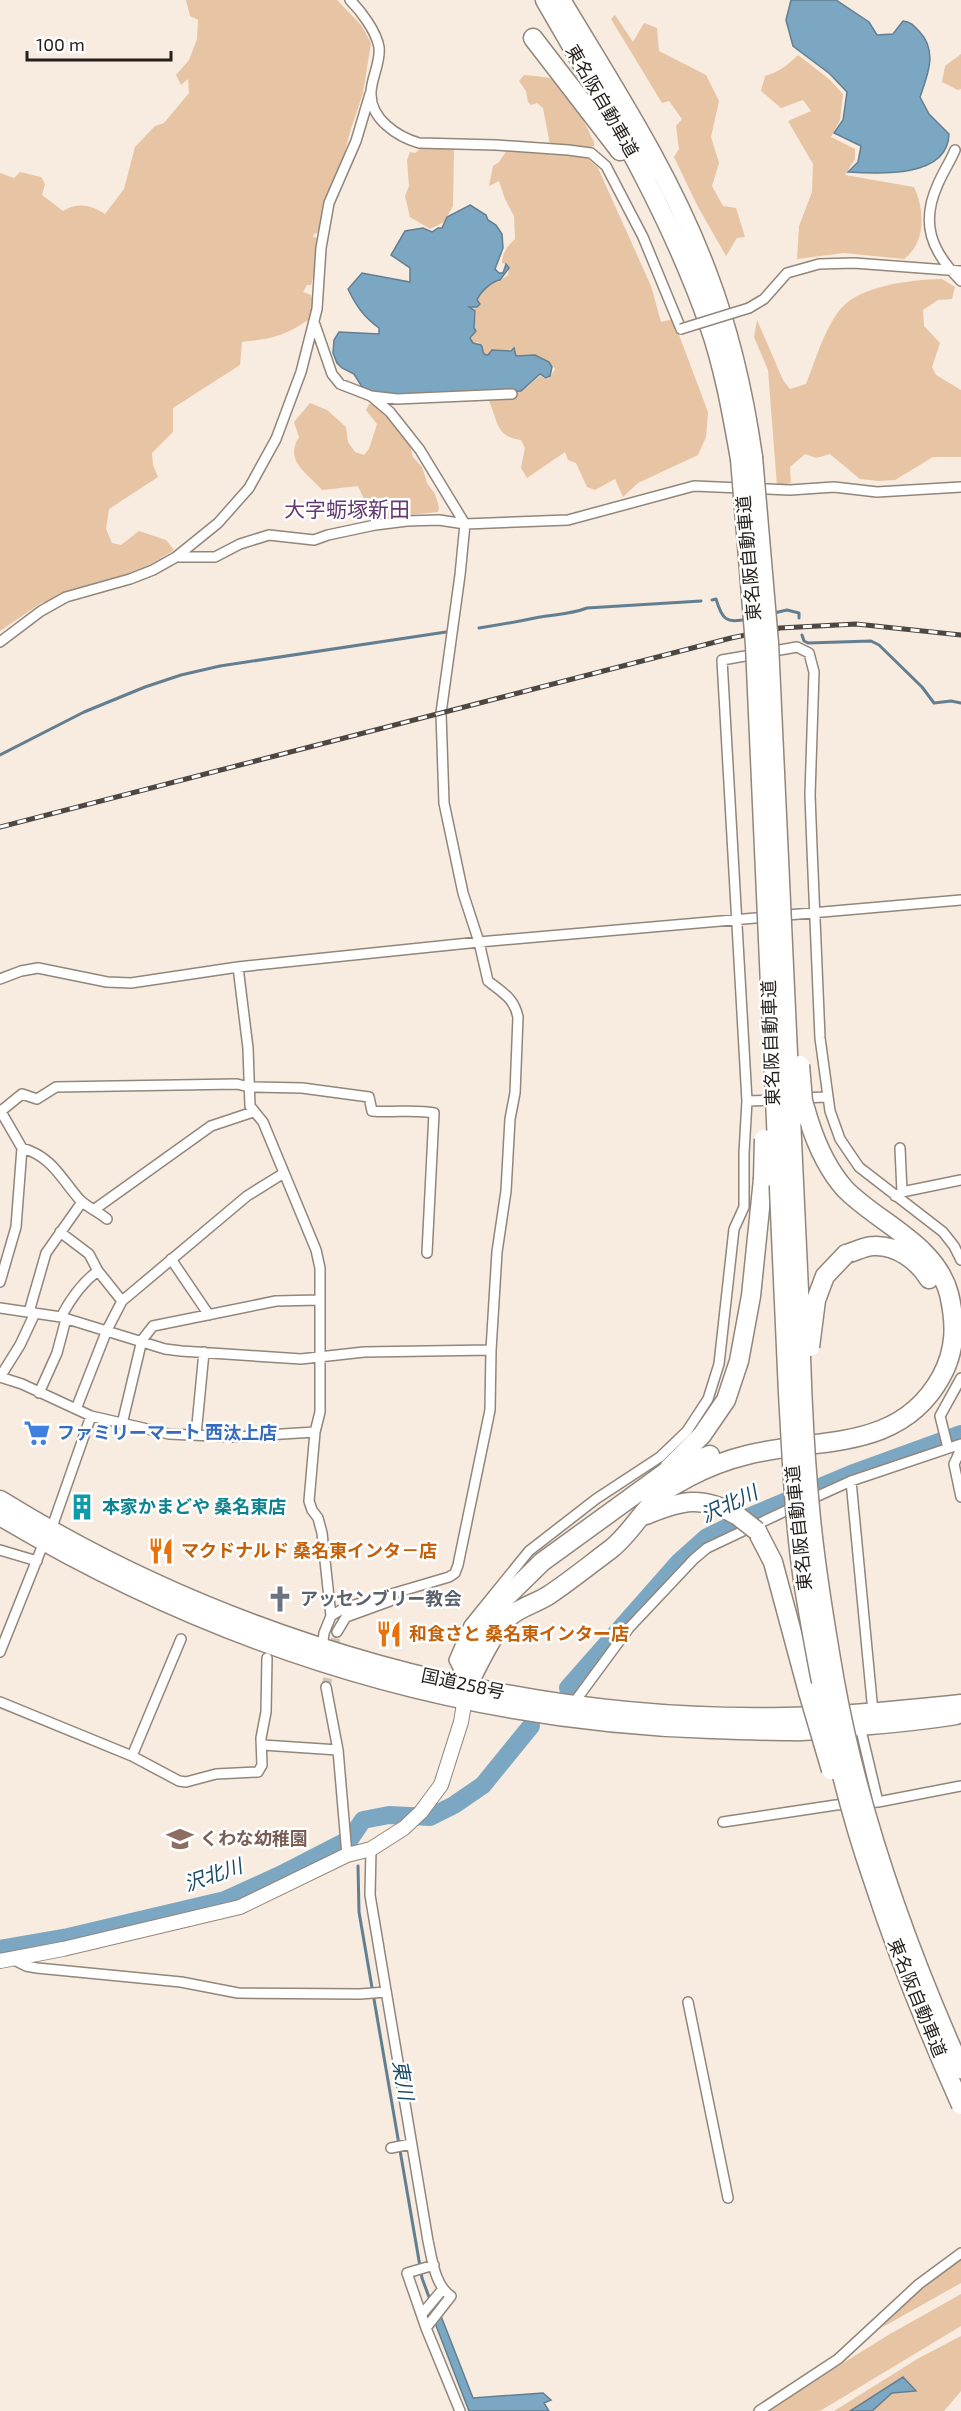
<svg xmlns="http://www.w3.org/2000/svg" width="961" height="2411" font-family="'Exo 2','Noto Sans JP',sans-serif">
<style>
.green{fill:#e7c4a4}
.water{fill:#7ca7c3;stroke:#627f91;stroke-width:1.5}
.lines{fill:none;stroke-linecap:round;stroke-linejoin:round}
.stream{stroke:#627f91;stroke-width:3}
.river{stroke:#7ca7c3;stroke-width:18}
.street-tunnel{stroke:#cec3b8;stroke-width:9;stroke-dasharray:9 4.5;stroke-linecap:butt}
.street-casing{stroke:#92867b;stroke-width:12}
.secondary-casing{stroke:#92867b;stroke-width:16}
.highway-casing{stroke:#92867b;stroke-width:21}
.street{stroke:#fff;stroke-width:9}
.secondary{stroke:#fff;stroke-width:14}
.highway{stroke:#fff;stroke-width:18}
.rail-casing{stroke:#4d4641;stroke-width:5}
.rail{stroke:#fff;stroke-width:3;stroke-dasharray:9;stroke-linecap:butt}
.street-bridge-casing{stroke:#92867b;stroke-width:12;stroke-linecap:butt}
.highway-bridge-casing{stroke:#92867b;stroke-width:21;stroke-linecap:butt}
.street-bridge{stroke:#fff;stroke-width:9}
.highway-bridge{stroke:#fff;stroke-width:18}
.labels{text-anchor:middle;stroke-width:5;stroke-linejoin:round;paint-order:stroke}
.street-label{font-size:18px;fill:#26211d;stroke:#fff}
.shop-label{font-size:18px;font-weight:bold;fill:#366cbe;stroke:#fff;text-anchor:start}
.culture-label{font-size:18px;font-weight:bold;fill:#0d838f;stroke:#fff;text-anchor:start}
.food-label{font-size:18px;font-weight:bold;fill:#c56008;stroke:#fff;text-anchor:start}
.worship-label{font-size:18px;font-weight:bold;fill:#5b616d;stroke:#fff;text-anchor:start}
.education-label{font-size:18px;font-weight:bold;fill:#785e54;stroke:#fff;text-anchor:start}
.water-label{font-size:20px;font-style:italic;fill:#184c6a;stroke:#fff}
.quarter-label{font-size:21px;fill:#623a71;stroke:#fff}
</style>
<rect width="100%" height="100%" fill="#f8ebdf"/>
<path class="green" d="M186,0H337L362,26L371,43L363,93L350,132L327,222L319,232L314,234L313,237L319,238L322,245L311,285H307L303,292L311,295L316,315C286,335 278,338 242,342L240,365L173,408V432L152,453L153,465L158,477L109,509L106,529L112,543L121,545L139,531L166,540L174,550L143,569L41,603L0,631V173L14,178L20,172L41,177L45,184L42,195L63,211C78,202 91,205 105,214L124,189L135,147L155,126L164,123L189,93L188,79L181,85L176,75L189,60L197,39L198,20L190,16Z
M615,15L633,42L644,23L657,28L659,51L706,75L719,101L711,137L719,163L712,186L723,206L736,208L745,237L737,238L726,256L697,205L674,157L679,149L676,126L682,119L669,101L662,103L611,19Z
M961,54V89L958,90L942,82L945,66Z
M798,55L829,79L843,94L840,120L831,137L855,149V159L845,175L914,187C925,210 926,243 904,259L844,253L797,259L799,226L812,192L813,164L788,121L811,111L803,100L781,108L761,91L765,76C779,72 788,65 798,55Z
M524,75C533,76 544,76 552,79C569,86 586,126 594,142V146L587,148L585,156L598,168L651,286L661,322L673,319L708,412L706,437L698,455L638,483L623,497L615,479L595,490L587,487L576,463L568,460L565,452L527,478L521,468L525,448L521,440C495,437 498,420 489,401L512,391H522L540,376L547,379L550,377L555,369C541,352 535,359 516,355L514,349L496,352L491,350L489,355H484L481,352L483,347L478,342L473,343L471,339L476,330L474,328L476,311L468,308L477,307L480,303L477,300C480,293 488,286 494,281L498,282L508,275L509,269L506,264L502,263C502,253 508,245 515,239L514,216L505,199L499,181L489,186L493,166L499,162L507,150L517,148L552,155L543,108L537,103L531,105L528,102L526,91L519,81Z
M451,145L454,151L453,206L444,222L430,229L410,217L405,196L409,186L407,160L410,152L415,153L420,149Z
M942,279L955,287L952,299L938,300L923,310L924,326L940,343L932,367L936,375L961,390V457H933L895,480L879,481L860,479L830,454L816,458L805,454L790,467L791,483L777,486L768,370L754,337L757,320L783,380L790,389L806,384C815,361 823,333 838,312C858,285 910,280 942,279Z
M310,403L327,410L346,427L348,442L355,452L364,455L369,449L377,424L366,410L369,404H380L404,422L413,457L422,467L427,483L435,494L439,507L438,512L379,518L371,515L358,486L322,490C307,473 284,461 299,437L294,422Z
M961,2258V2283L881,2328L909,2299Z
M961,2294V2326L820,2411H765L890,2334Z
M961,2336V2391L944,2411H872L892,2393L916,2391L903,2378L850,2411H834L919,2358Z"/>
<path class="water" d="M791,0H836L869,22L877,35L893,34L903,21C911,22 913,25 919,31C938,51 928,74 920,97L929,114L949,134C948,178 880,174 848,172L858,162L861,146L834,133L843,120L847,92L830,74L793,46L786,20Z
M470,205L486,215L488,220L496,225L502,234L503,248L495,269L499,273H503L506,264L509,268L500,280C492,281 480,292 477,300L480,304L477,307H469L475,311L474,328L476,331L470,338L473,343L481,345C484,349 481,355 488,355L492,350L511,351L514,348L516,356L535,355L549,362L552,367L550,376L546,378L540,374L521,391L386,397L362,387L354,374L342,368L337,363L333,353L334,340L339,332L379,334V328C364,317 356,306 348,289L362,273L410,282V268L391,255L405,231L423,228L432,232L438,228H442L447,217Z
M441,2316L473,2398L543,2393L551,2400L544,2403L549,2411H469L435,2323Z
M903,2377L916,2391L892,2393L872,2411H850Z"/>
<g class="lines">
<path class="stream" d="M712,600L716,599C722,619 726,624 747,619
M774,613L787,610L799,613V618
M479,628C498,625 516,622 535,618C553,614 569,615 587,608L701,601
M802,635L804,641L808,643L871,641L879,645L922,687L934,703L951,701L961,703
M0,755L84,712L145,687L181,675L220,666L446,632
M360,1836C363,1824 376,1822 386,1821L389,1815
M358,1866L359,1912L422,2278L429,2297"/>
<path class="river" d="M568,1688L679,1562L707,1537L753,1515L851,1474L961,1434
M0,1949L68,1937L225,1900L282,1874L350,1839L363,1820L389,1815L430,1817L454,1805L483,1785L531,1726"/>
<path class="street-tunnel" d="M326,1687L337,1632"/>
<g class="street-casing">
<path id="street" d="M350,0C361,11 376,31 379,47C381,63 371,78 371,93C370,119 398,137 419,143L496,145L568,150L591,153L606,166L643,237L681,329
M955,150C950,162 943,172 938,184C920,223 931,251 961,281
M749,308L764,299L787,273L819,264L854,263L961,271
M314,322L332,374L340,384L371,396L390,412L420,450L465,524L460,575L441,713L444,803L463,893L479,942L488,981C503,993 514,998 518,1017L515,1093L510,1119L506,1191L497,1252L491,1350L490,1410L458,1565L455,1573L449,1577L344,1608L331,1616L324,1633L322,1649
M371,396L397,399L512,394
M176,557H215L240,544L269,535L314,540L328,535L375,525L407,521L439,520L465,524L568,520L694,486L790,490L834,487L877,492L961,487
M0,642L41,611L66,597L130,579L153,570L176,557L218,523L249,488L276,439L301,372L317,309L321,248L329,203L356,141L370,94
M238,967L248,1048L250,1106L263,1122L316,1250L320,1268V1412L315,1432L309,1501L312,1510L318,1518L322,1533L331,1616
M0,979L21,971L38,968L107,982L131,983L238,967L479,942L961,900
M800,1098L827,1097
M747,1101L777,1100
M0,1110L22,1148L16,1227L0,1282
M1,1111L22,1094L37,1099L56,1087L237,1084L249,1087L302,1088L369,1097L372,1111C393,1113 414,1109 434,1113L427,1253
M22,1148C53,1157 61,1179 80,1200C87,1207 99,1212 107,1219
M900,1148L902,1192
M895,1196L902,1192L961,1180
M95,1209L211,1126L253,1112
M60,1232L89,1254L98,1271L122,1301
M171,1259L209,1315
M0,1308L61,1317L165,1349L181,1351L301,1359L364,1352L491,1350
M29,1312L46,1253L82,1202
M61,1317C70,1300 81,1283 98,1271
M0,1377L22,1384L91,1416L169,1434L236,1437L315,1432
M0,1377L20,1345L35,1313
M39,1393L57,1353L66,1319
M76,1409L107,1330L122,1301L247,1196L284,1173
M122,1424L142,1340L153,1326L276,1301L319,1300
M196,1435L204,1352
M948,1448L940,1416L961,1378
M961,1449L954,1464L961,1497
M851,1481L873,1712
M809,1500L851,1481L961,1444
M51,1530L91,1416
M0,1550L37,1561
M337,1632L346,1617L390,1601L392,1594
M0,1652L44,1542
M463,1678L454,1660L469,1625L529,1551L596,1499L660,1457L687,1431L708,1399L719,1364L734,1229L744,1207V1153L747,1101L722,660L797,647L809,653L814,672L810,795L812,848L820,1038L830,1111L840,1139L859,1167L943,1232L954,1246L961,1260
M326,1687L338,1750L347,1855
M0,1702L132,1756L179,1781L186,1782L216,1774L258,1772L262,1765L261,1738L266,1712L267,1658
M573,1704L629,1628L694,1559L707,1548L796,1506
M860,1726L878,1802
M263,1745L338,1750
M132,1756L181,1639
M723,1822L836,1805L878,1802L961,1786
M371,1849L370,1895L428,2241C432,2259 435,2286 451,2296L426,2328
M14,1960L26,1966L37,1968L181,1982L238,1993L360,1994L386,1992
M688,2002L728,2198
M391,2148L411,2144
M434,2265L407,2273L426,2328L460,2411
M422,2314L443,2289
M759,2411L838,2359L919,2284L961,2253"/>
</g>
<g class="secondary-casing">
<path id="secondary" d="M0,1961L63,1949L240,1907L347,1855L371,1849L404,1828L421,1812L441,1785L461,1722L466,1692"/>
</g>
<g class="highway-casing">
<path id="highway" d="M545,0C606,106 669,210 709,325C724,368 732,414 740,459
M561,0C614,88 671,175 707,272C730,332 744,394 753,457
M533,38L620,151
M846,1254C854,1252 865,1246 874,1246C897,1245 918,1261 929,1279
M669,1468L702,1435L726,1400L739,1361L751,1296L763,1179
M0,1500C231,1643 514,1723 785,1717C844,1716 903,1710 961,1704
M646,1515C682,1500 703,1495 738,1516
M0,1516C220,1647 456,1721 712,1729C738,1730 765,1731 792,1731C810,1732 829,1729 847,1727C883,1724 920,1721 956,1715
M757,1531L773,1562L808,1692
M467,1676L468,1659L479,1631L492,1611L542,1562L666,1472L710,1455
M467,1687C476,1669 495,1628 509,1617C520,1607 537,1603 549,1595C570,1581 591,1564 611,1549C630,1534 642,1511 660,1495C668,1488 679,1483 687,1478C706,1468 726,1460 747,1455C817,1437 899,1453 941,1377C956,1350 956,1324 949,1294C936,1244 878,1223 845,1189C827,1169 817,1146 809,1121"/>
</g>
<use href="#street" class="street"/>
<use href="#secondary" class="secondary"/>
<use href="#highway" class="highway"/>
<g class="rail-casing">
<path id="rail" d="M0,827L731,638L780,628L856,624L961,635"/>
</g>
<use href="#rail" class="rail"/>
<g class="street-bridge-casing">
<path id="street-bridge" d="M681,329L749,308"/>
</g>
<g class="highway-bridge-casing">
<path id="highway-bridge" d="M753,457L769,643L799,1291C801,1363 803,1435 810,1508C815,1566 825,1625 835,1682C859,1815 906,1946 961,2069
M740,459L755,645L788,1393C792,1459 794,1527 805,1593C821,1689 841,1788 873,1880C898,1957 928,2031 961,2105
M800,1065L803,1101L809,1121
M763,1179L764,1139
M810,1347L816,1300L825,1276L846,1254
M738,1516L757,1531
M808,1692L831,1770"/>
</g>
<use href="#street-bridge" class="street-bridge"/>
<use href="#highway-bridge" class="highway-bridge"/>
</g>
<defs>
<g id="supermarket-bare" transform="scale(2.07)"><path d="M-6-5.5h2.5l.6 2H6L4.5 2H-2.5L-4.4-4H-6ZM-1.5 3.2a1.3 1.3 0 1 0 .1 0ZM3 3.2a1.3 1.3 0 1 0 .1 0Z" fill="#3f7fe0" stroke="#fff" stroke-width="2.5" paint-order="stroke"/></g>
<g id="building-bare" transform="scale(2.07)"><path d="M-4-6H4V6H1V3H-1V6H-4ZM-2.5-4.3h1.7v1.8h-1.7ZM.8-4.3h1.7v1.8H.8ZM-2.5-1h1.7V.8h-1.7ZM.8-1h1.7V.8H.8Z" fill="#0f9aa8" stroke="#fff" stroke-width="2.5" paint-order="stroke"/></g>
<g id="restaurant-bare" transform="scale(2.07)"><path d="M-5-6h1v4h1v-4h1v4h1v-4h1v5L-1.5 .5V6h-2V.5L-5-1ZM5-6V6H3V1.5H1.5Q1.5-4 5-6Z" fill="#e8710a" stroke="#fff" stroke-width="2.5" paint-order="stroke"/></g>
<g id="church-bare" transform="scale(2.07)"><path d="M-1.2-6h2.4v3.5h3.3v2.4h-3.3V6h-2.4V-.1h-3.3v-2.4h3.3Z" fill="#6b7280" stroke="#fff" stroke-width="2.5" paint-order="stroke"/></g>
<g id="school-bare" transform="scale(2.07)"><path d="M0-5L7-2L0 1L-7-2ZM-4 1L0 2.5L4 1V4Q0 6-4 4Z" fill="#8d6e63" stroke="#fff" stroke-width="2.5" paint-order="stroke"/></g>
</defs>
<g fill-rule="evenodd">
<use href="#supermarket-bare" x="37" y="1433"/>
<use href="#building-bare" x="82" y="1507"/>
<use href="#restaurant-bare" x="161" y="1551"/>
<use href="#church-bare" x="280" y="1599"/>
<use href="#restaurant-bare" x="389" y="1634"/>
<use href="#school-bare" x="180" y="1839"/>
</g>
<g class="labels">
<g class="street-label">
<text transform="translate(602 101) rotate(60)" y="6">東名阪自動車道</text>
<text transform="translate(749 558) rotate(-95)" y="6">東名阪自動車道</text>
<text transform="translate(771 1043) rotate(-92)" y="6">東名阪自動車道</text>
<text transform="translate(799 1528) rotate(-96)" y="6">東名阪自動車道</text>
<text transform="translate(463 1684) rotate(12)" y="6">国道258号</text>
<text transform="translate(917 1998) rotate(68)" y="6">東名阪自動車道</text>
</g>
<g class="shop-label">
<text x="57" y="1439">ファミリーマート 西汰上店</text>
</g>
<g class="culture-label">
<text x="102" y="1513">本家かまどや 桑名東店</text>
</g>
<g class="food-label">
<text x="181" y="1557">マクドナルド 桑名東インタ－店</text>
<text x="409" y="1640">和食さと 桑名東インター店</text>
</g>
<g class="worship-label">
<text x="300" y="1605">アッセンブリー教会</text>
</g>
<g class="education-label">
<text x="200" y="1845">くわな幼稚園</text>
</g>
<g class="water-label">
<text transform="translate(729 1504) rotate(-25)" y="7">沢北川</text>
<text transform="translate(213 1875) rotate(-19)" y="7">沢北川</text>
<text transform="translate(403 2080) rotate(80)" y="7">東川</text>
</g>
<g class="quarter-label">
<text x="347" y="517">大字蛎塚新田</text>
</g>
</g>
<path d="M27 51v9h144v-9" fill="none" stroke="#26211d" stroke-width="3"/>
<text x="36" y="51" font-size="18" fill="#26211d" stroke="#ffffff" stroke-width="4.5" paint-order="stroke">100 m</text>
</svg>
